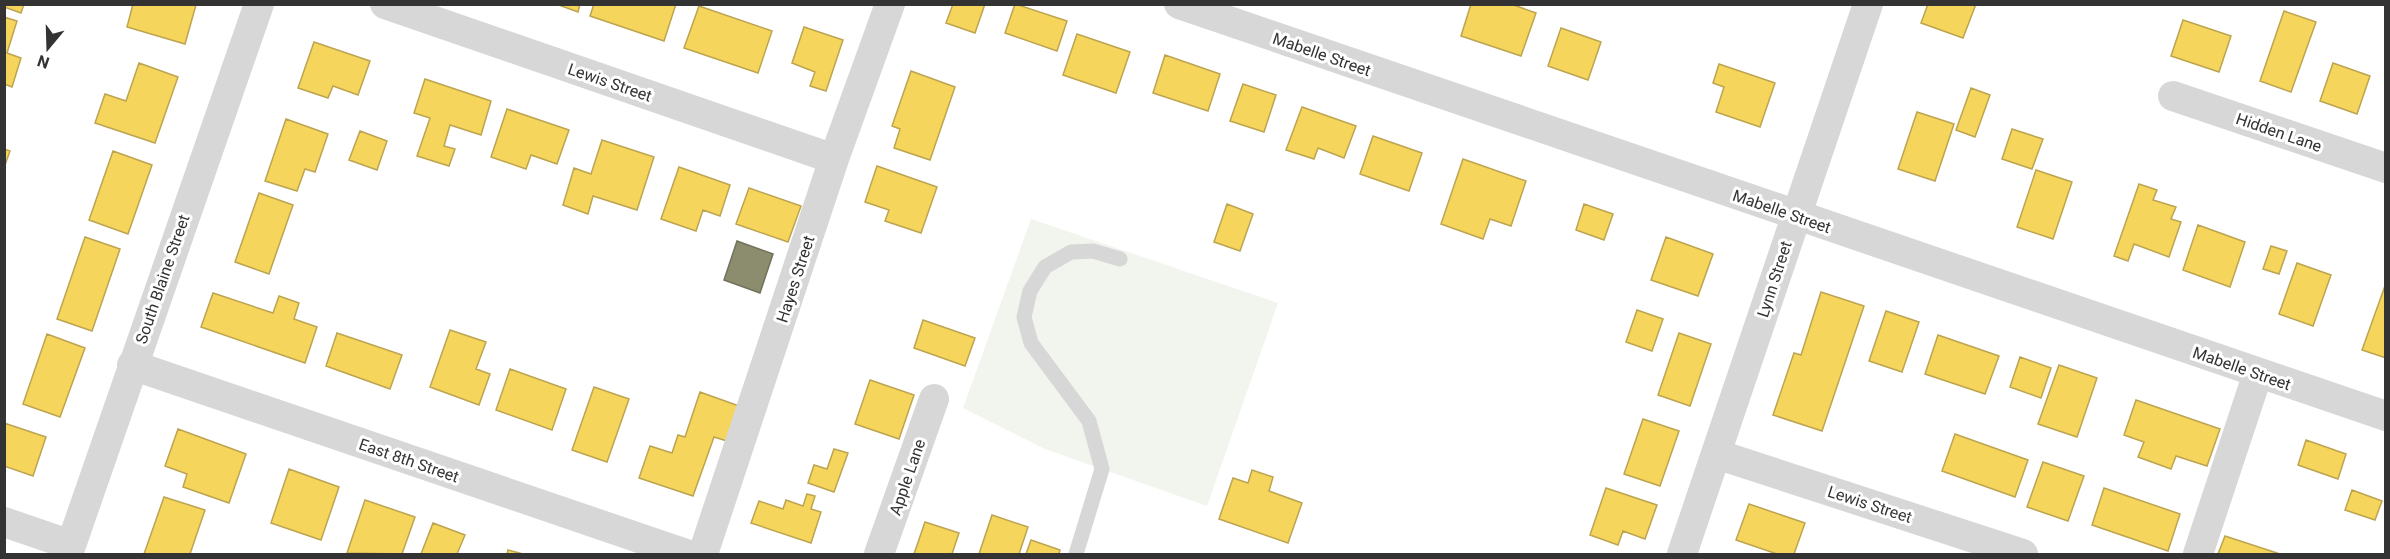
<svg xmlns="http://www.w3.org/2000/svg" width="2390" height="559" font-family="Roboto,sans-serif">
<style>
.green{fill:#f1f5ed}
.homes{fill:#f6d55c;stroke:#bca450;stroke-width:1.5}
.industry{fill:#8c8c6e;stroke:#71715c;stroke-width:1.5}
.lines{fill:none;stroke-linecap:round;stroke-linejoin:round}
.lane{stroke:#d7d7d7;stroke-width:15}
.street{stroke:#d7d7d7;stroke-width:30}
.labels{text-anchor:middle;stroke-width:6;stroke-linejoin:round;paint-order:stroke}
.street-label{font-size:16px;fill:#333;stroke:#fff}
</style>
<rect width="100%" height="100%" fill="#fff"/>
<path class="green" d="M1031,219L1278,303L1207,506L1045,449L963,408Z"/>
<path class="homes" d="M4,4H24L21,13L4,7Z
M133,4L196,5L185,44L127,27Z
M556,4H580L578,12Z
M594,4H676L664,41L590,16Z
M953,4H985L975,33L946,23Z
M1015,4L1067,21L1057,51L1005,33Z
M1471,4H1511L1536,13L1521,56L1461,36Z
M1928,4H1976L1963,38L1921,23Z
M699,6L772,31L758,73L684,48Z
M2284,11L2316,22L2291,92L2260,81Z
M4,17L17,21L7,53L21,58L12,87L4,84Z
M2183,20L2231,36L2219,72L2171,56Z
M804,27L843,40L826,91L810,86L815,72L792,63Z
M1561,28L1601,42L1588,80L1548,66Z
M1077,34L1130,52L1116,93L1063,75Z
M314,42L370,61L358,95L333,86L328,98L298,88Z
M1165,55L1220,74L1208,111L1153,93Z
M139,63L178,77L155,143L95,123L105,94L126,101Z
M2333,63L2370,76L2357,114L2320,101Z
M1719,64L1775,83L1760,127L1716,112L1724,87L1713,83Z
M911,71L955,87L930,160L894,148L900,129L892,126Z
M425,79L491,101L481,135L450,125L444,146L455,149L449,166L417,156L430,118L414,113Z
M1243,84L1276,95L1264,132L1230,121Z
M1971,88L1990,95L1975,137L1956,130Z
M1302,107L1356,126L1344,158L1318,148L1314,159L1286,150Z
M507,109L569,130L557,164L531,155L526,169L491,157Z
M1917,112L1954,124L1935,181L1898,169Z
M286,119L328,134L315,172L305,169L297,191L265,181Z
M2012,129L2043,139L2032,169L2002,159Z
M360,131L387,141L377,170L349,160Z
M1373,136L1422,153L1409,191L1360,174Z
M602,140L654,157L637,210L593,196L588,214L563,205L574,168L591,174Z
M4,149L10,151L4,168Z
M113,151L152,165L128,234L89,220Z
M1463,159L1526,181L1511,226L1490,219L1483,239L1441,224Z
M877,166L937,187L921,233L885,221L889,210L865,202Z
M679,167L730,185L720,216L703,210L696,231L661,219Z
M2036,170L2072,182L2053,239L2017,227Z
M2139,184L2157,190L2153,200L2176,207L2171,219L2181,222L2169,257L2134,244L2128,261L2114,256Z
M749,188L801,206L788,242L736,224Z
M259,193L293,205L269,274L235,262Z
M1227,204L1253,214L1240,251L1214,242Z
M1584,204L1613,214L1604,240L1576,230Z
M2198,225L2245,242L2230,287L2183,270Z
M85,237L120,249L92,331L57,319Z
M1666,237L1713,254L1698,296L1651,280Z
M2271,246L2287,251L2279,274L2263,269Z
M2297,263L2331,275L2313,326L2279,314Z
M2386,283V358L2362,350Z
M1821,292L1864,306L1822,431L1773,415L1794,353L1801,355Z
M213,293L273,313L279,296L299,303L294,319L317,327L305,363L201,327Z
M1637,310L1663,319L1652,351L1626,342Z
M1886,311L1919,322L1902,372L1869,361Z
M923,320L975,338L965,366L914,348Z
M450,330L486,342L476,369L490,374L479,405L430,387Z
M337,333L402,355L390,389L326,366Z
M1679,333L1711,344L1690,406L1658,395Z
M47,334L85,348L60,417L23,404Z
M1938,335L1999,356L1985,394L1925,374Z
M2020,357L2051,368L2041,398L2010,387Z
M2059,365L2097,378L2077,437L2038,424Z
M510,369L566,389L552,430L496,410Z
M870,380L914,395L899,439L855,424Z
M594,387L629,399L607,462L572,450Z
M700,392L739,406L727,441L714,437L693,496L639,478L650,446L672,453L678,435L685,437Z
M2136,400L2220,429L2207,466L2176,456L2171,469L2138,457L2144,442L2124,435Z
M1643,419L1679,431L1660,486L1624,474Z
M4,423L46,437L33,476L4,466Z
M178,429L246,454L229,503L183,487L187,474L165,466Z
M1955,434L2028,460L2015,497L1942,471Z
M2306,440L2346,454L2338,479L2298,465Z
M834,449L848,453L834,492L808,483L814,465L827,469Z
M2043,462L2084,476L2068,521L2027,507Z
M289,469L339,487L321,540L271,523Z
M1252,470L1273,477L1269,491L1302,503L1288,543L1219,519L1233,478L1248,483Z
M1606,488L1657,505L1645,539L1623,531L1618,545L1590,535Z
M2104,488L2180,514L2168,551L2092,525Z
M2352,490L2382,501L2375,520L2345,510Z
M807,494L815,496L811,509L821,512L811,543L751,523L759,501L783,509L786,500L803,506Z
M164,497L205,510L190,554H144Z
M365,500L415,517L402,554L347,553Z
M1749,504L1805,523L1794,554H1777L1736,540Z
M992,515L1028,527L1019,554H979Z
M925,522L959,533L952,554H914Z
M433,523L465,535L457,554H421Z
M2225,536L2280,554H2218Z
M1031,540L1060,550L1059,554H1026Z
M508,550L523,554H507Z"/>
<path class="industry" d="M737,241L773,254L760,293L724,280Z"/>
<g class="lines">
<path class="lane" d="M1076,554L1102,469L1089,421L1031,343L1024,317L1030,291L1045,267L1071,252L1093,251L1120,259"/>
<path class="street" d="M385,4L834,159
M1179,4L2386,416
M2173,96L2386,168
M132,365L686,554
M1716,454L2023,554
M4,522L71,545
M68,554L259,4
M703,554L834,159L890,4
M879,554L934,399
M1682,554L1868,4
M2198,554L2258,373"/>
</g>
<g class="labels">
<g class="street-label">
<text transform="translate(1322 54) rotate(19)" y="6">Mabelle Street</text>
<text transform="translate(610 82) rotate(19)" y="6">Lewis Street</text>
<text transform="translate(2279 132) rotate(19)" y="6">Hidden Lane</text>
<text transform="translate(1782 211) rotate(19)" y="6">Mabelle Street</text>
<text transform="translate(162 279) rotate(-71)" y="6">South Blaine Street</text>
<text transform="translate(795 279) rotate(-72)" y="6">Hayes Street</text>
<text transform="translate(1774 279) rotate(-72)" y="6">Lynn Street</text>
<text transform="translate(2242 368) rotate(19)" y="6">Mabelle Street</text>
<text transform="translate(409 460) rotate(19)" y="6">East 8th Street</text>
<text transform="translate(907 477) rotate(-71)" y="6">Apple Lane</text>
<text transform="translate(1870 504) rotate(18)" y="6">Lewis Street</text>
</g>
</g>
<rect width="2390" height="559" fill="none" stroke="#333333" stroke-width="12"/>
<g transform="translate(48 48) rotate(199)" stroke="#ffffff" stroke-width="4.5" paint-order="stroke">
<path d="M0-4.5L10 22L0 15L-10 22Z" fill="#333333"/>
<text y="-9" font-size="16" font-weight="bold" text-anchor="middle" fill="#333333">N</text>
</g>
</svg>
